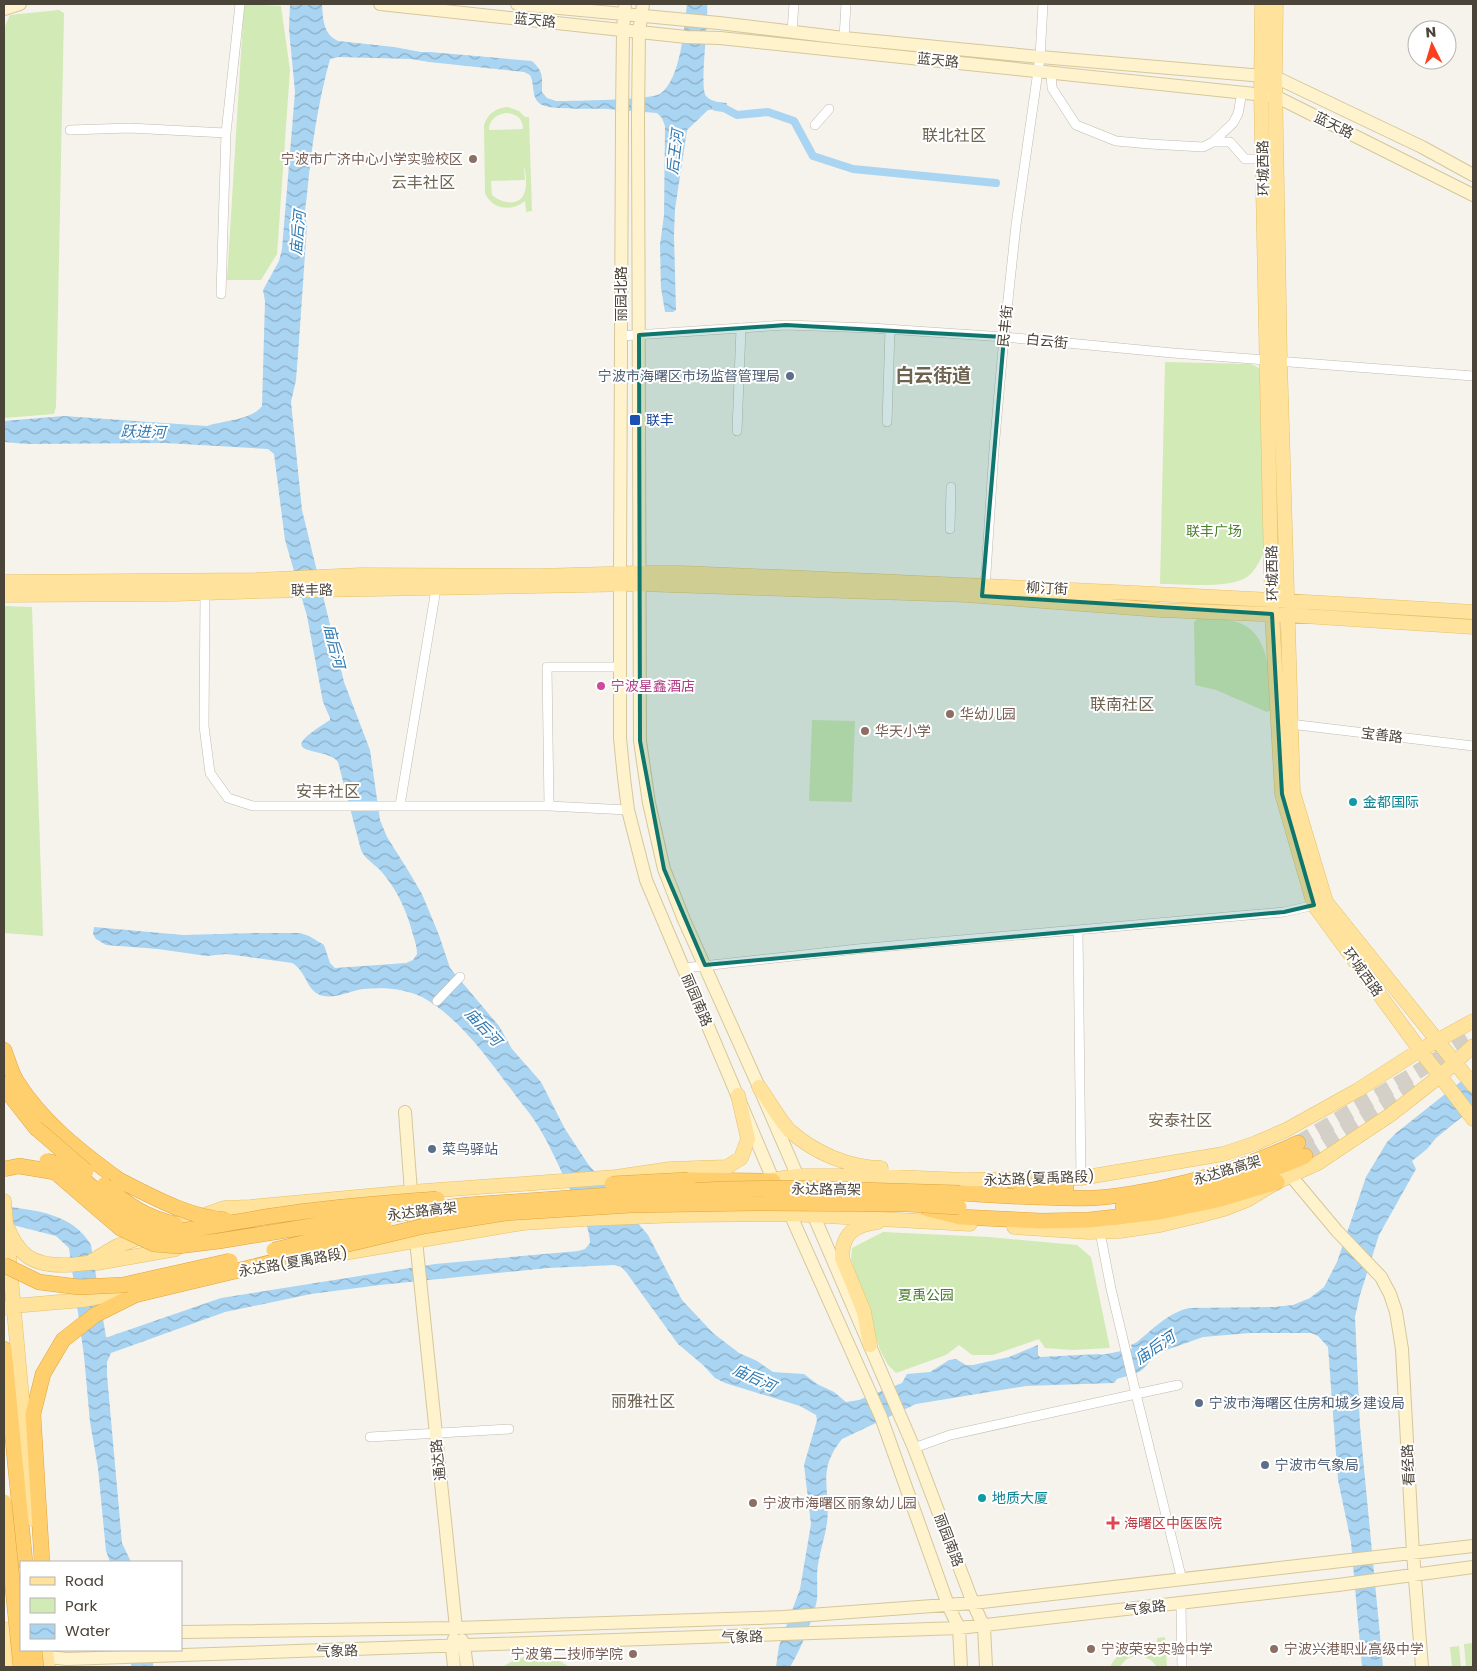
<svg xmlns="http://www.w3.org/2000/svg" width="1477" height="1671" font-family="Poppins,'Noto Sans SC',sans-serif">
<style>
.green{fill:#d2eab5;fill-rule:evenodd}
.water{fill:url(#water-waves)}
.lines{fill:none;stroke-linecap:round;stroke-linejoin:round}
.canal{stroke:#a9d4f2;stroke-width:8}
.highway-tunnel{stroke:#d4d0c8;stroke-width:15;stroke-dasharray:15 8;stroke-linecap:butt}
.street-casing{stroke:#c2bbae;stroke-width:10}
.secondary-casing{stroke:#d6c79b;stroke-width:14}
.primary-casing{stroke:#e6c16a;stroke-width:15}
.highway-casing{stroke:#e0a43c;stroke-width:16}
.street{stroke:#fff;stroke-width:9}
.secondary{stroke:#fff3cd;stroke-width:12}
.primary{stroke:#ffe39c;stroke-width:14}
.highway{stroke:#ffcf6e;stroke-width:15}
.highway-bridge-casing{stroke:#e0a43c;stroke-width:16;stroke-linecap:butt}
.highway-bridge{stroke:#ffcf6e;stroke-width:15}
.marked{fill:#0f766e;fill-opacity:0.2;stroke:#0f766e;stroke-width:4;stroke-linejoin:round}
.education-dot{fill:#8d6e63;stroke:#fff;stroke-width:2}
.service-dot{fill:#5c6f8a;stroke:#fff;stroke-width:2}
.transit-dot{fill:#1a4fb4;stroke:#fff;stroke-width:2}
.hotel-dot{fill:#d1479c;stroke:#fff;stroke-width:2}
.culture-dot{fill:#0f9aa8;stroke:#fff;stroke-width:2}
.health-dot{fill:#e0444e;stroke:#fff;stroke-width:2}
.labels{text-anchor:middle;stroke-width:4;stroke-linejoin:round;paint-order:stroke}
.street-label{font-size:14px;fill:#4b4439;stroke:#fff}
.education-label{font-size:14px;fill:#785e54;stroke:#fff;text-anchor:start}
.service-label{font-size:14px;fill:#4e5e75;stroke:#fff;text-anchor:start}
.transit-label{font-size:14px;fill:#164399;stroke:#fff;text-anchor:start}
.park-label{font-size:14px;fill:#4a7f2a;stroke:#fff}
.hotel-label{font-size:14px;fill:#b23c85;stroke:#fff;text-anchor:start}
.culture-label{font-size:14px;fill:#0d838f;stroke:#fff;text-anchor:start}
.health-label{font-size:14px;fill:#be3a42;stroke:#fff;text-anchor:start}
.water-label{font-size:15px;font-style:italic;fill:#2e7ab2;stroke:#fff}
.quarter-label{font-size:16px;fill:#6e6250;stroke:#fff}
.district-label{font-size:19px;font-weight:bold;fill:#6e6250;stroke:#fff}
</style>
<defs>
<pattern id="water-waves" width="16" height="10" patternUnits="userSpaceOnUse" patternTransform="scale(1.25)"><rect width="16" height="10" fill="#a9d4f2"/><path d="M0 5q4-4 8 0t8 0" fill="none" stroke="#8caec5"/></pattern>
</defs>
<rect width="100%" height="100%" fill="#f6f3ec"/>
<path class="green" d="M244,4L281,6L290,70L277,254L261,280H227Z
M59,10L64,13L56,407L54,414L4,418V42L5,26L10,15Z
M508,107L519,111L525,117H529L532,211L526,212L525,201C512,212 492,210 485,193L484,125C488,113 496,108 508,107ZM505,113C516,113 523,118 523,129L489,130C489,120 496,115 505,113ZM524,167C526,172 527,184 525,191C521,207 502,204 492,195L491,181L525,180Z
M1165,362L1251,364L1259,368L1262,375L1267,548C1261,557 1256,571 1247,577C1229,589 1183,584 1160,584Z
M4,606L32,607L43,936L4,933Z
M1198,618C1210,619 1225,618 1237,622C1272,633 1270,681 1271,710L1267,712L1216,690L1195,685L1194,622Z
M812,720L855,721L852,802L809,801Z
M883,1232L989,1237L1077,1245L1091,1257L1110,1348L1072,1350L1045,1348L1039,1339L993,1355H972L959,1345L946,1355L896,1373L888,1365L880,1350L851,1259L852,1248Z
M1165,1637L1167,1667H1157C1148,1653 1129,1651 1120,1667H1110C1119,1648 1139,1641 1158,1651L1157,1638Z
M1473,1643V1667H1466L1464,1644Z
M1459,1646L1461,1667H1452L1450,1647Z
M540,1655L556,1659L570,1667H502C514,1659 526,1656 540,1655Z"/>
<path class="water" d="M290,4H322C323,19 323,34 338,41L394,47L421,52H430L532,61C544,72 542,77 542,92L547,98L556,101C572,101 650,100 660,94C681,79 684,28 687,4H707C709,21 699,88 706,96C711,102 720,102 727,103L724,112L718,109L708,110L687,130L675,209L674,235L676,310L673,312H665L661,288L660,245L664,215L665,126L662,118L657,113C641,112 624,110 607,109C594,108 547,111 539,103C531,96 535,84 530,75L524,72L429,62L411,59L338,57L330,59C318,103 311,149 307,195C306,205 303,214 307,225L300,327L296,380L291,402L302,510L344,682L370,750L380,820L387,837L409,872L422,894L439,935L450,968L499,1026L512,1049L541,1082L565,1129L588,1164L648,1235L682,1300L713,1333L739,1353L757,1361L773,1372L804,1374L817,1384L834,1392L846,1402L859,1400L902,1383L907,1374L930,1372L949,1360L956,1359L966,1365H973L1009,1357L1038,1345V1355L1040,1357L1100,1354L1101,1355L1132,1349L1131,1345L1137,1342C1153,1329 1168,1313 1189,1308L1274,1307L1293,1305L1310,1298L1324,1287L1337,1262L1366,1177L1387,1142L1396,1133L1473,1072V1108L1436,1138L1427,1149L1412,1161L1416,1169L1379,1235L1360,1295L1355,1317L1360,1426L1383,1667H1362L1351,1542L1338,1480L1328,1347L1318,1336L1311,1333H1250L1203,1337L1158,1353C1151,1358 1150,1362 1144,1368C1138,1375 1125,1376 1117,1379L1114,1383L1026,1386L916,1404L842,1439C816,1471 831,1488 827,1523C825,1537 820,1551 818,1565C816,1576 818,1588 817,1599C814,1618 800,1651 790,1667H776L779,1646L800,1589L811,1524L804,1465L817,1420L816,1415L800,1406L725,1383L715,1378L703,1365L678,1344L626,1272L621,1267L614,1265L548,1268L380,1285L311,1294L225,1312L111,1353L107,1362V1375L122,1543L131,1562H110L106,1551L98,1468L90,1422L84,1356L69,1248L56,1236L13,1225L4,1206C37,1211 72,1213 91,1245L106,1337H108L221,1298L435,1264L578,1251L585,1249L590,1243C590,1226 579,1209 572,1194C561,1171 551,1147 538,1126C531,1114 521,1103 513,1092C488,1059 460,1018 422,997C404,988 382,987 363,989C349,991 332,1001 318,994C306,988 306,971 292,963L226,954L207,956L158,949L106,945L96,939L93,934L94,927L183,935L257,933H300L309,936L324,945L330,963L335,968L406,963L413,960L417,954C417,947 415,941 413,935C407,911 397,889 380,870C373,863 365,859 361,850L338,762C326,745 267,759 330,720V718L323,702L307,616L285,540L274,454L268,449L165,443L27,444L4,442V421L64,416L207,426C224,420 252,420 262,406L265,301L263,290L279,261L282,249L295,92L289,29Z
M131,1650H154L153,1667H131Z"/>
<g class="lines">
<path class="canal" d="M716,107L724,108L737,115L768,112L794,121L813,156L853,169L996,183"/>
<path class="highway-tunnel" d="M1298,1143L1414,1074L1473,1036
M1305,1156L1420,1082"/>
<g class="street-casing">
<path id="street" d="M792,31L794,4
M844,38L846,4
M1051,72L1052,88L1076,125L1116,141L1150,144L1203,147L1213,142L1233,123L1238,114L1242,92
M815,125L829,109
M70,130L129,128L226,133
M1213,142H1230L1245,159H1262
M221,294L226,133L240,4
M620,336L786,325L871,328L1004,337L1173,353L1473,376
M887,422L890,330
M737,431L741,328
M950,529L951,487
M985,589L994,449L1004,337L1016,225L1040,57L1043,4
M205,593L204,726L210,773L228,798L253,806H549L628,810
M1290,724L1473,746
M400,805L436,589
M549,806L547,667H620
M1078,930L1081,1178
M684,968L857,949L1284,912L1319,904
M437,1001L460,977
M1100,1232L1111,1289L1136,1394L1178,1385
M370,1437L509,1429
M914,1448L950,1435L1136,1394L1182,1580
M1181,1604L1182,1667"/>
</g>
<g class="secondary-casing">
<path id="secondary" d="M380,4L686,37L720,38L1275,96L1473,195
M517,4L719,23L844,38L1040,57L1275,77L1422,147L1473,175
M625,4L623,30L622,117L620,573V738L624,778L628,810L646,880L777,1189
M643,4L639,32L638,117L640,741L649,803L664,869L684,920L759,1087L801,1184
M4,9L20,4
M405,1112L411,1192L456,1628
M1291,1176L1337,1231L1381,1277L1390,1294L1396,1312L1402,1349L1413,1553L1422,1667
M787,1207L881,1417L948,1605L959,1628L961,1667
M810,1207L914,1448L973,1603L984,1627L986,1667
M181,1632L456,1628L783,1617L973,1603L1473,1546
M454,1639L452,1647L454,1667
M462,1640L464,1646L467,1667
M39,1656L67,1659L959,1628L1338,1585L1473,1567"/>
</g>
<g class="primary-casing">
<path id="primary" d="M1262,4L1261,94L1272,614L1282,794L1314,905L1420,1050L1473,1119
M1276,4L1275,77L1280,361L1293,792L1326,902L1473,1085
M4,582L256,580L360,575L538,576L639,573H682C946,584 1210,595 1473,612
M4,595L175,594L261,591L639,584L966,595L1160,610L1288,615L1473,627
M759,1087C768,1099 780,1121 790,1131C815,1153 848,1167 881,1168
M763,1181L798,1176H870L965,1180L1081,1178L1223,1154L1256,1143L1286,1130L1358,1090L1420,1050L1473,1021
M4,1201L33,1519
M6,1224C18,1255 32,1266 66,1265C77,1265 86,1262 97,1263L176,1249
M1014,1227L1089,1232L1120,1231L1160,1225L1198,1216L1224,1209L1247,1200L1277,1182L1318,1163L1390,1115L1440,1076L1473,1046
M320,1257L523,1223L584,1219L680,1215L790,1214L970,1224
M92,1261L117,1246L224,1208L250,1207L411,1192L616,1177L670,1169L727,1167L741,1158L748,1139L738,1095
M4,1308L13,1306L83,1300L142,1289
M870,1345L864,1312L842,1258C842,1234 854,1225 878,1222
M4,1629L8,1667
M46,1650L48,1667"/>
</g>
<g class="highway-casing">
<path id="highway" d="M4,1050C8,1060 11,1073 17,1082C43,1123 81,1152 119,1180
M4,1084L7,1091L36,1128
M688,1180L773,1181
M1010,1180L1049,1188H1066
M960,1193C1004,1196 1048,1199 1093,1198C1114,1197 1136,1193 1157,1189C1207,1179 1251,1165 1298,1143
M1123,1207C1187,1197 1245,1182 1305,1156
M928,1209L960,1217L1042,1221L1089,1220L1160,1212L1217,1200L1277,1182
M4,1349L25,1562
M42,1562L33,1414L43,1374L63,1340L95,1315L135,1295"/>
</g>
<use href="#street" class="street"/>
<use href="#secondary" class="secondary"/>
<use href="#primary" class="primary"/>
<use href="#highway" class="highway"/>
<g class="highway-bridge-casing">
<path id="highway-bridge" d="M36,1128L86,1171
M47,1161C89,1169 109,1217 150,1228C173,1234 195,1229 218,1225C243,1221 268,1216 293,1213C341,1206 389,1203 437,1199
M4,1169L19,1166L55,1172L120,1228L154,1244L178,1246L219,1241L348,1220L467,1205L611,1195L725,1189L790,1188L960,1193
M119,1180C153,1197 188,1217 226,1220
M612,1184L688,1180
M104,1185C128,1205 145,1217 175,1224
M274,1250L348,1232L384,1226
M4,1265L39,1282L79,1287L123,1285L230,1261
M135,1295L424,1226L505,1213L631,1205L754,1203L907,1204L959,1207
M4,1502L21,1667
M34,1650L36,1667"/>
</g>
<use href="#highway-bridge" class="highway-bridge"/>
</g>
<path class="marked" d="M786,325L1004,337L982,596L1272,614L1282,794L1314,905L1284,912L705,965L664,869L640,741L639,335Z"/>
<g class="education-dot">
<circle cx="473" cy="159" r="5"/>
<circle cx="950" cy="714" r="5"/>
<circle cx="865" cy="731" r="5"/>
<circle cx="753" cy="1503" r="5"/>
<circle cx="1091" cy="1649" r="5"/>
<circle cx="1274" cy="1649" r="5"/>
<circle cx="633" cy="1654" r="5"/>
</g>
<g class="service-dot">
<circle cx="790" cy="376" r="5"/>
<circle cx="432" cy="1149" r="5"/>
<circle cx="1199" cy="1403" r="5"/>
<circle cx="1265" cy="1465" r="5"/>
</g>
<rect class="transit-dot" x="629" y="414" width="12" height="12" rx="2.5"/>
<circle class="hotel-dot" cx="601" cy="686" r="5"/>
<g class="culture-dot">
<circle cx="1353" cy="802" r="5"/>
<circle cx="982" cy="1498" r="5"/>
</g>
<path class="health-dot" d="M1110.5 1515.5h5v5h5v5h-5v5h-5v-5h-5v-5h5z"/>
<g class="labels">
<g class="street-label">
<text transform="translate(535 20) rotate(6)" y="5">蓝天路</text>
<text transform="translate(938 60) rotate(6)" y="5">蓝天路</text>
<text transform="translate(1334 125) rotate(26)" y="5">蓝天路</text>
<text transform="translate(1263 168) rotate(-91)" y="5">环城西路</text>
<text transform="translate(621 294) rotate(-90)" y="5">丽园北路</text>
<text transform="translate(1005 326) rotate(-84)" y="5">民丰街</text>
<text transform="translate(1047 341) rotate(6)" y="5">白云街</text>
<text transform="translate(1272 573) rotate(-91)" y="5">环城西路</text>
<text transform="translate(1047 588) rotate(3)" y="5">柳汀街</text>
<text transform="translate(312 590) rotate(-1)" y="5">联丰路</text>
<text transform="translate(1382 735) rotate(7)" y="5">宝善路</text>
<text transform="translate(1363 972) rotate(54)" y="5">环城西路</text>
<text transform="translate(697 1000) rotate(67)" y="5">丽园南路</text>
<text transform="translate(1227 1170) rotate(-17)" y="5">永达路高架</text>
<text transform="translate(1039 1178) rotate(-2)" y="5">永达路(夏禹路段)</text>
<text transform="translate(826 1189) rotate(1)" y="5">永达路高架</text>
<text transform="translate(422 1211) rotate(-7)" y="5">永达路高架</text>
<text transform="translate(293 1262) rotate(-10)" y="5">永达路(夏禹路段)</text>
<text transform="translate(438 1460) rotate(-96)" y="5">通达路</text>
<text transform="translate(1408 1465) rotate(-93)" y="5">看经路</text>
<text transform="translate(949 1540) rotate(69)" y="5">丽园南路</text>
<text transform="translate(1145 1608) rotate(-7)" y="5">气象路</text>
<text transform="translate(742 1637) rotate(-2)" y="5">气象路</text>
<text transform="translate(337 1651) rotate(-2)" y="5">气象路</text>
</g>
<g class="education-label">
<text x="463" y="164" text-anchor="end">宁波市广济中心小学实验校区</text>
<text x="960" y="719">华幼儿园</text>
<text x="875" y="736">华天小学</text>
<text x="763" y="1508">宁波市海曙区丽象幼儿园</text>
<text x="1101" y="1654">宁波荣安实验中学</text>
<text x="1284" y="1654">宁波兴港职业高级中学</text>
<text x="623" y="1659" text-anchor="end">宁波第二技师学院</text>
</g>
<g class="service-label">
<text x="780" y="381" text-anchor="end">宁波市海曙区市场监督管理局</text>
<text x="442" y="1154">菜鸟驿站</text>
<text x="1209" y="1408">宁波市海曙区住房和城乡建设局</text>
<text x="1275" y="1470">宁波市气象局</text>
</g>
<g class="transit-label">
<text x="646" y="425">联丰</text>
</g>
<g class="park-label">
<text x="1214" y="536">联丰广场</text>
<text x="926" y="1300">夏禹公园</text>
</g>
<g class="hotel-label">
<text x="611" y="691">宁波星鑫酒店</text>
</g>
<g class="culture-label">
<text x="1363" y="807">金都国际</text>
<text x="992" y="1503">地质大厦</text>
</g>
<g class="health-label">
<text x="1124" y="1528">海曙区中医医院</text>
</g>
<g class="water-label">
<text transform="translate(675 152) rotate(-83)" y="5">后王河</text>
<text transform="translate(298 233) rotate(-85)" y="5">庙后河</text>
<text transform="translate(143 432) rotate(1)" y="5">跃进河</text>
<text transform="translate(334 646) rotate(76)" y="5">庙后河</text>
<text transform="translate(483 1027) rotate(47)" y="5">庙后河</text>
<text transform="translate(1155 1348) rotate(-34)" y="5">庙后河</text>
<text transform="translate(754 1378) rotate(25)" y="5">庙后河</text>
</g>
<g class="quarter-label">
<text x="954" y="141">联北社区</text>
<text x="423" y="188">云丰社区</text>
<text x="1122" y="710">联南社区</text>
<text x="328" y="797">安丰社区</text>
<text x="1180" y="1126">安泰社区</text>
<text x="643" y="1407">丽雅社区</text>
</g>
<g class="district-label">
<text x="933" y="382">白云街道</text>
</g>
</g>
<rect width="1477" height="1671" fill="none" stroke="#4b4439" stroke-width="10"/>
<rect x="20" y="1561" width="162" height="90" fill="#ffffff" stroke="#b7b4b0"/>
<rect x="30" y="1577" width="25" height="8" fill="#ffe39c" stroke="#b7b4b0"/>
<text x="65" y="1586" font-size="15" fill="#4b4439">Road</text>
<rect x="30" y="1598" width="25" height="15" fill="#d2eab5" stroke="#b7b4b0"/>
<text x="65" y="1611" font-size="15" fill="#4b4439">Park</text>
<rect x="30" y="1624" width="25" height="15" fill="url(#water-waves)" stroke="#b7b4b0"/>
<text x="65" y="1636" font-size="15" fill="#4b4439">Water</text>
<g transform="translate(1432 45) rotate(355)"><circle r="24" fill="#ffffff" stroke="#b7b4b0"/>
<path d="M0-4L9 19L0 12L-9 19Z" fill="#fc3f1d"/>
<text y="-8" font-size="14" font-weight="bold" text-anchor="middle" fill="#4b4439">N</text>
</g>
</svg>
